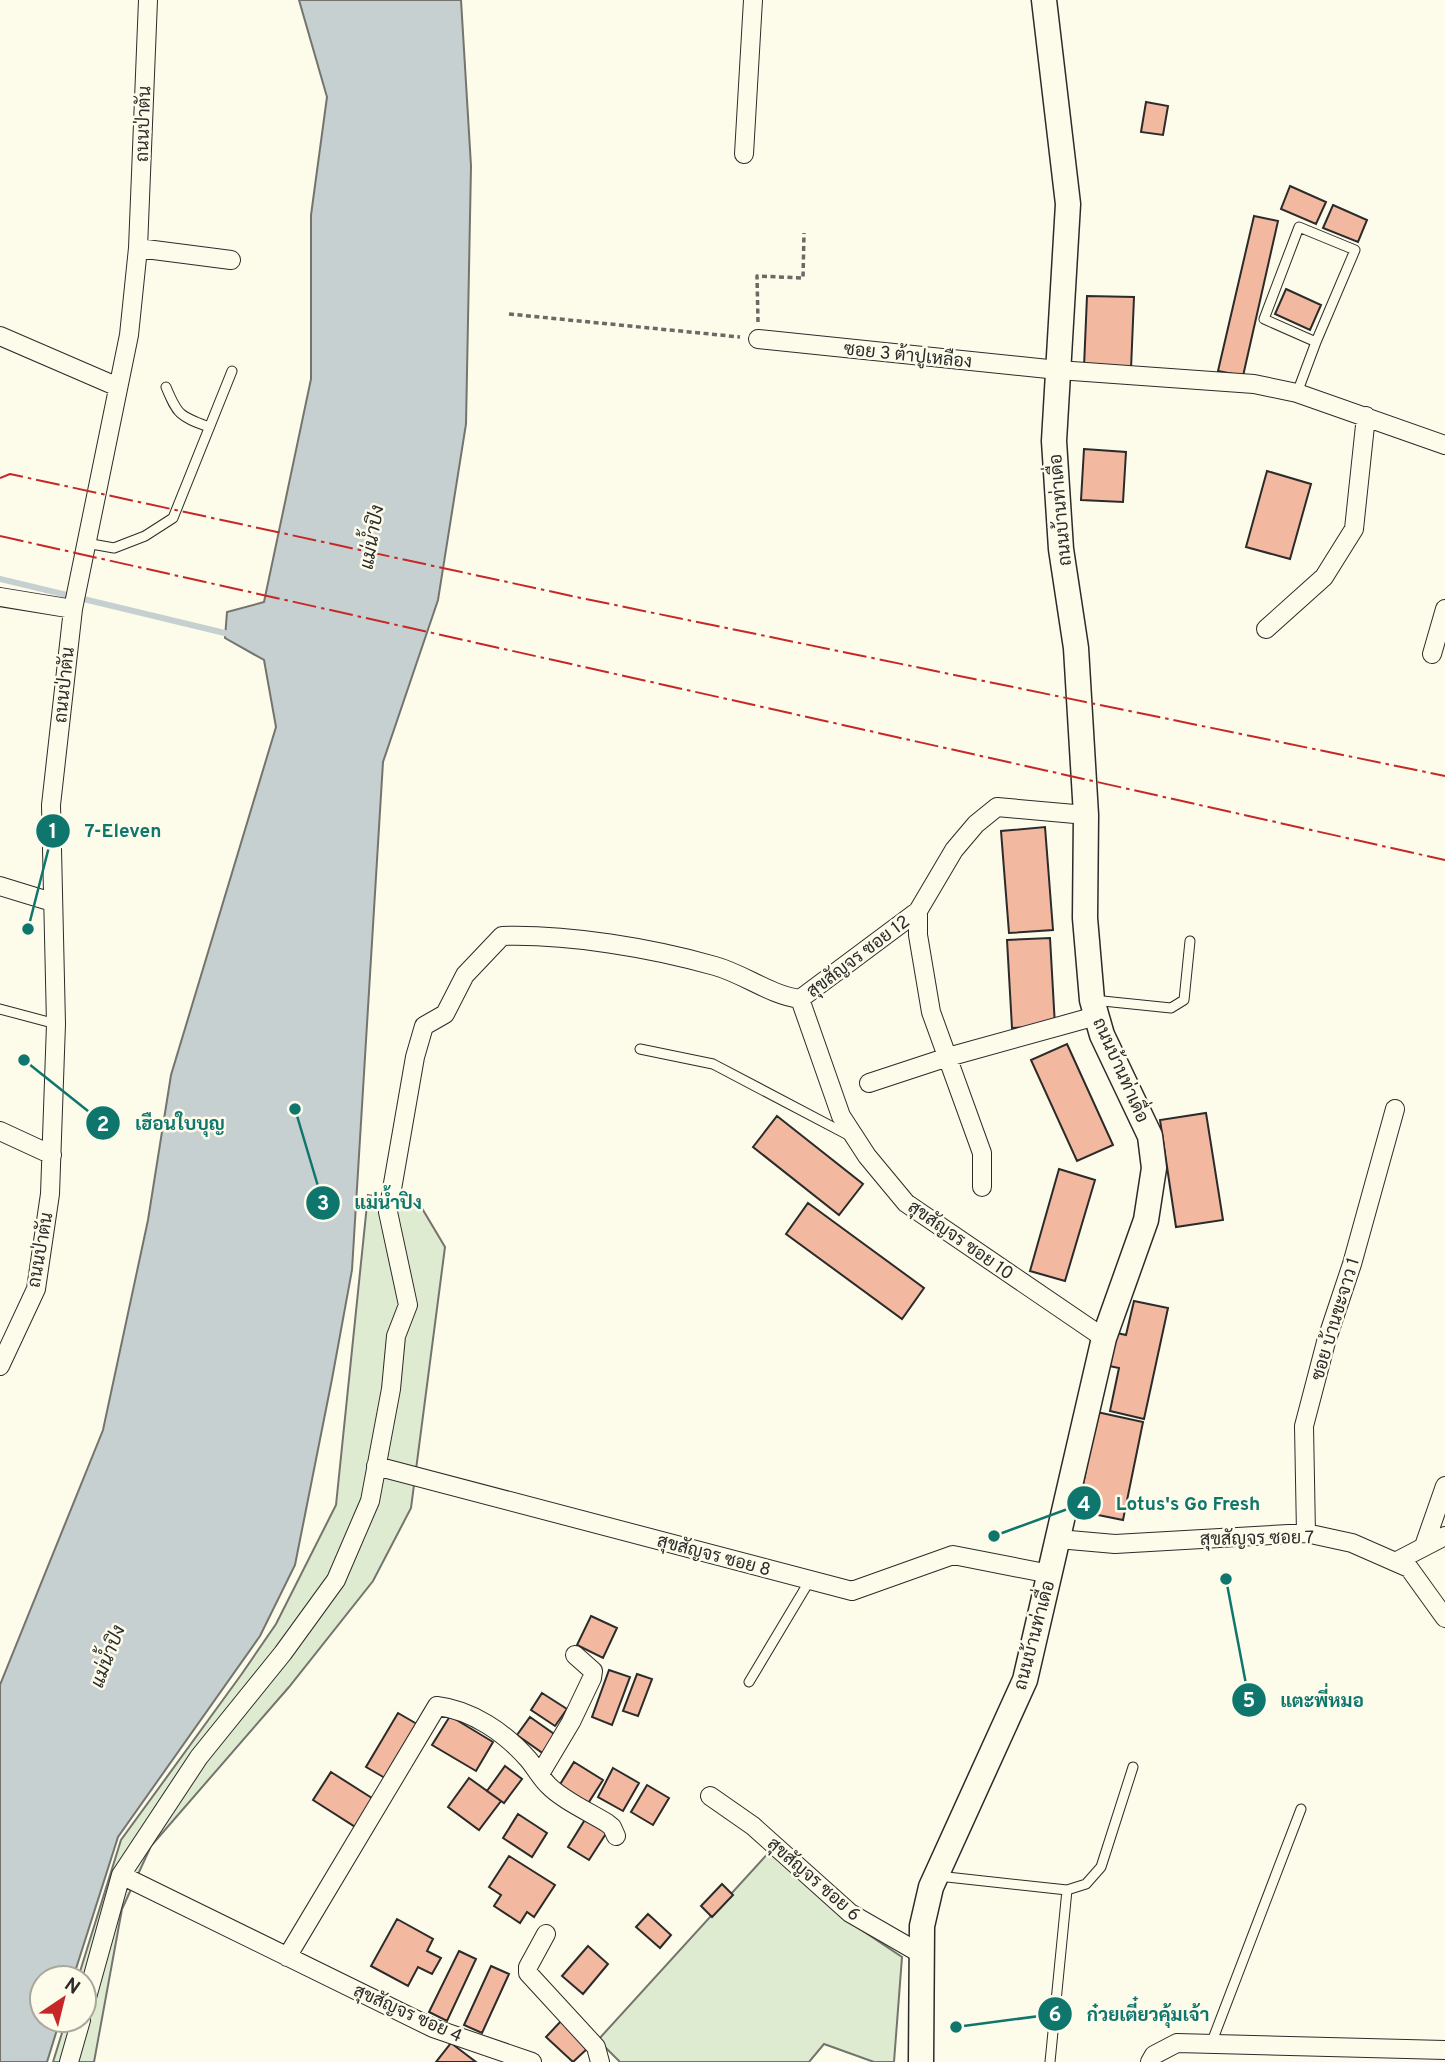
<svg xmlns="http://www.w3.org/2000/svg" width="1445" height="2062" font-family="Overpass,Sarabun,sans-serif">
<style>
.green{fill:#deebd1;stroke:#74746e;stroke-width:2}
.water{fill:#c7d0d0;stroke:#74746e;stroke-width:2}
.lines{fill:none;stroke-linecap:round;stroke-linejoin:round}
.stream{stroke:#c7d0d0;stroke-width:6}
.building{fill:#f2b8a0;stroke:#2b2b2b;stroke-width:2}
.lane-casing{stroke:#2b2b2b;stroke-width:11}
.street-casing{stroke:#2b2b2b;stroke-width:20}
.secondary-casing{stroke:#2b2b2b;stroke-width:27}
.path{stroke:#6a6964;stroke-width:3.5;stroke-dasharray:5 3.5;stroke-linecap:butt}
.lane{stroke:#fdfbea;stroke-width:9}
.street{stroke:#fdfbea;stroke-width:18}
.secondary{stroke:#fdfbea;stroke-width:24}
.power{stroke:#c62828;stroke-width:2;stroke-dasharray:24 5 3.5 5;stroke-linecap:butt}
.labels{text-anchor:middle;stroke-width:5;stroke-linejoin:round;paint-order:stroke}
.street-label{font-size:18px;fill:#2b2b2b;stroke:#fdfbea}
.water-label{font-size:19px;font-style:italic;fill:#2b2b2b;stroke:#fdfbea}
.leader{fill:none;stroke:#0f766e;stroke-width:2.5}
.callout-dot{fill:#0f766e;stroke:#fdfbea;stroke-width:2.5}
.mark-label{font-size:21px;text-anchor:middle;font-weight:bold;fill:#fff}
.callout-label{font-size:19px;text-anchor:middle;font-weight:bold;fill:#0f766e;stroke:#fdfbea;stroke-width:5;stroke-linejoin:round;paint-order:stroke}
</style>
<rect width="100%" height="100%" fill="#fdfbea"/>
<path class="green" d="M368,1195L420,1205L445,1247L411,1508L373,1581L289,1687L151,1846L122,1909L94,2062H53L66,2020H84V1978H78L121,1840L241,1675L276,1624L336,1505Z
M771,1850L848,1921L902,1957L894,2062H874L824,2044L809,2062H620L598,2040Z"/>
<path class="water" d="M299,0H461L471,166L466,424L438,600L383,762L352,1270L332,1379L295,1565L260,1636L118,1837L73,1978H42V2020H60L47,2062H0V1685L103,1430L148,1220L171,1075L276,727L264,660L225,638L227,612L264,602L311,379V215L327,97Z"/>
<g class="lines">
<path class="stream" d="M0,579L233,635"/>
</g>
<path class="building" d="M1146,102L1168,106L1163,135L1141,132Z
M1290,186L1326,202L1316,224L1281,209Z
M1333,205L1367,220L1358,242L1323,228Z
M1254,216L1278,221L1243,376L1218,371Z
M1286,289L1321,305L1310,330L1275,314Z
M1087,296L1134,297L1131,369L1084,367Z
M1084,449L1126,452L1123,502L1081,500Z
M1267,471L1311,484L1290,559L1246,547Z
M1045,827L1053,930L1009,933L1001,831Z
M1050,938L1055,1026L1012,1028L1007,940Z
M1067,1044L1113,1145L1077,1161L1031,1060Z
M1206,1113L1223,1220L1176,1227L1160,1120Z
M777,1116L863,1184L839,1215L753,1147Z
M1059,1169L1095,1180L1065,1281L1030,1271Z
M808,1203L924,1288L902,1319L786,1234Z
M1134,1301L1168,1308L1144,1419L1110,1411L1119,1368L1109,1366L1117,1333L1126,1335Z
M1097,1412L1143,1422L1123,1520L1078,1511Z
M591,1616L617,1628L603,1658L577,1645Z
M609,1670L630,1677L612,1725L592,1717Z
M637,1674L652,1679L638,1716L623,1711Z
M542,1693L567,1709L555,1726L531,1710Z
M398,1713L417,1724L385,1778L366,1767Z
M450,1716L493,1742L476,1771L432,1745Z
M530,1717L557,1736L544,1754L517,1735Z
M574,1762L603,1780L587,1805L559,1786Z
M505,1766L522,1779L504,1803L487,1791Z
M613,1768L639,1783L623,1811L598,1797Z
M331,1772L375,1800L357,1828L313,1800Z
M469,1778L501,1801L479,1830L448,1807Z
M647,1785L669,1798L653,1825L631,1812Z
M518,1814L547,1833L532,1857L503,1838Z
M586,1818L607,1832L589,1860L568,1847Z
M509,1856L555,1885L534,1917L527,1912L520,1923L494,1906L501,1895L489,1887Z
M722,1884L733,1895L712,1917L701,1906Z
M648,1914L671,1935L660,1948L636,1927Z
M397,1919L433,1939L427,1951L441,1958L432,1974L418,1967L408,1986L371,1966Z
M588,1946L608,1964L583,1994L562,1976Z
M459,1951L476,1959L447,2021L429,2012Z
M491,1966L509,1974L482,2033L464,2025Z
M562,2020L589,2047L573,2062L546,2037Z
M451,2043L476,2062H436Z"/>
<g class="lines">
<g class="lane-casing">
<path id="lane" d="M166,387C178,416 180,416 209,427
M1297,393L1316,342L1355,250L1299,227L1264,319L1316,342
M86,543L114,548L145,536L173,518L232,371
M1093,1000L1171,1008L1184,1000L1190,941
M0,1009L56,1024
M640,1049L713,1064L848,1135
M749,1682L810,1580
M938,1876L1067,1890L1050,2062
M1067,1890L1086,1884L1101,1867L1133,1767
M1211,2044L1301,1809"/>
</g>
<g class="street-casing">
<path id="street" d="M744,154L753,0
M138,248L231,260
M0,336L118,387
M758,339L1058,370L1254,384L1297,393L1445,445
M0,597L73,609
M1266,629L1324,577L1354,529L1366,416
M1432,654L1445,609
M0,886L52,902
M918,911V935L931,1012L982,1153V1187
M800,999L841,1116L867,1156L906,1203L1104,1338
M869,1083L948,1057L1096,1016
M0,1131L52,1155
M0,1366L36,1289L50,1194L56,1024L51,805L73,609L129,335L138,248L148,0
M376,1466L852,1591L953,1555L1050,1574
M1306,1533L1304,1426L1326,1342L1352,1264L1395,1109
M1058,1539L1115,1544L1306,1533L1352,1543L1409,1568L1445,1618
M1424,1546L1445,1486
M1397,1561L1445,1536
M540,1774L571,1722L592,1678L593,1671L575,1655
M710,1796L753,1826L850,1913L923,1955
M121,1875L433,2028L532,2062
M546,1934L528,1967V1973L596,2047L600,2062
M287,1957L437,1706C472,1710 505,1733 528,1759C535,1767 540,1777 548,1785C561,1799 589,1812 607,1823L612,1827L616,1836
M84,2008L121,1875L199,1757L283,1653L336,1580L370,1501L391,1389L396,1336L408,1305L388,1212L415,1057L424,1026L445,1014L465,975L502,936C568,934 652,948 715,966C744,974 770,995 800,999L918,911L954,850L976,824L997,807L1086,815
M69,2062L81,2020
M1150,2062L1154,2055L1177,2043L1445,2050"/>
</g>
<g class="secondary-casing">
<path id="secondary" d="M921,2062L922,1926L931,1887L1025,1680L1104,1338L1146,1220L1154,1168L1150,1136L1102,1035L1092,1000L1085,918L1086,815L1076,648L1061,549L1054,441L1068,204L1044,0"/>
</g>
<path class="path" d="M509,314L740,337
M758,322L757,276L803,278L804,233"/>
<use href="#lane" class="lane"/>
<use href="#street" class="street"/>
<use href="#secondary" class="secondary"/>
<path class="power" d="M0,478L10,474L581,598L1445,776
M0,536L1445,860"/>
</g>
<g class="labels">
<g class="street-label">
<text transform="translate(143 124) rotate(-88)" y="6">ถนนป่าตัน</text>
<text transform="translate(908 355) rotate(6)" y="6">ซอย 3 ต้าปูเหลือง</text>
<text transform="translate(1060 510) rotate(-95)" y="6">ถนนบ้านท่าเดื่อ</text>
<text transform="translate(64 685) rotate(-84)" y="6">ถนนป่าตัน</text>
<text transform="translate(858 956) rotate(-37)" y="6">สุขสัญจร ซอย 12</text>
<text transform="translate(1121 1070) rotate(66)" y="6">ถนนบ้านท่าเดื่อ</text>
<text transform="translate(961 1240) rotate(35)" y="6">สุขสัญจร ซอย 10</text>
<text transform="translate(40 1250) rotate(-80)" y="6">ถนนป่าตัน</text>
<text transform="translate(1335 1319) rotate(-73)" y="6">ซอย บ้านขะจาว 1</text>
<text transform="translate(1257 1538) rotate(-1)" y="6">สุขสัญจร ซอย 7</text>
<text transform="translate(714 1555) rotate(15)" y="6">สุขสัญจร ซอย 8</text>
<text transform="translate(1034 1635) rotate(-75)" y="6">ถนนบ้านท่าเดื่อ</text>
<text transform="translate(814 1879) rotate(41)" y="6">สุขสัญจร ซอย 6</text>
<text transform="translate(408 2013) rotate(24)" y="6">สุขสัญจร ซอย 4</text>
</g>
<g class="water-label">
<text transform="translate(371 537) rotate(-80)" y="7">แม่น้ำปิง</text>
<text transform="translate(107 1656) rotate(-69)" y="7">แม่น้ำปิง</text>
</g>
</g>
<path class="leader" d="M28 929L53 831M24 1060L103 1123M295 1109L323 1203M994 1536L1084 1503M1226 1579L1249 1700M956 2027L1055 2014"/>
<g class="callout-dot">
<circle cx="28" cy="929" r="7"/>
<circle cx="24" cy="1060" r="7"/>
<circle cx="295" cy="1109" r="7"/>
<circle cx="994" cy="1536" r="7"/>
<circle cx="1226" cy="1579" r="7"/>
<circle cx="956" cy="2027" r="7"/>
<circle cx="53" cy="831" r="18"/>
<circle cx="103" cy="1123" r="18"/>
<circle cx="323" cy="1203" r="18"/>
<circle cx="1084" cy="1503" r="18"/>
<circle cx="1249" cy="1700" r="18"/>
<circle cx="1055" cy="2014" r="18"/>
</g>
<g class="mark-label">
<text x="53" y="838">1</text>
<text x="103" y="1131">2</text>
<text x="323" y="1210">3</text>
<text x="1084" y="1511">4</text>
<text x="1249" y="1707">5</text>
<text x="1055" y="2021">6</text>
</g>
<g class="callout-label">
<text x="123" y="837">7-Eleven</text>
<text x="180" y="1130">เฮือนใบบุญ</text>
<text x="388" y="1209">แม่น้ำปิง</text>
<text x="1188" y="1510">Lotus's Go Fresh</text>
<text x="1322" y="1707">แตะพี่หมอ</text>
<text x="1148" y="2021">ก๋วยเตี๋ยวคุ้มเจ้า</text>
</g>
<g transform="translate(63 1999) rotate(35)"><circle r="33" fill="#fdfbea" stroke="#a9a89e" stroke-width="2"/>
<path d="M0-5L12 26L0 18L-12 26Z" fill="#c62828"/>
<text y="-10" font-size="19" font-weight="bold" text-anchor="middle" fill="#2b2b2b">N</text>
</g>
</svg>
